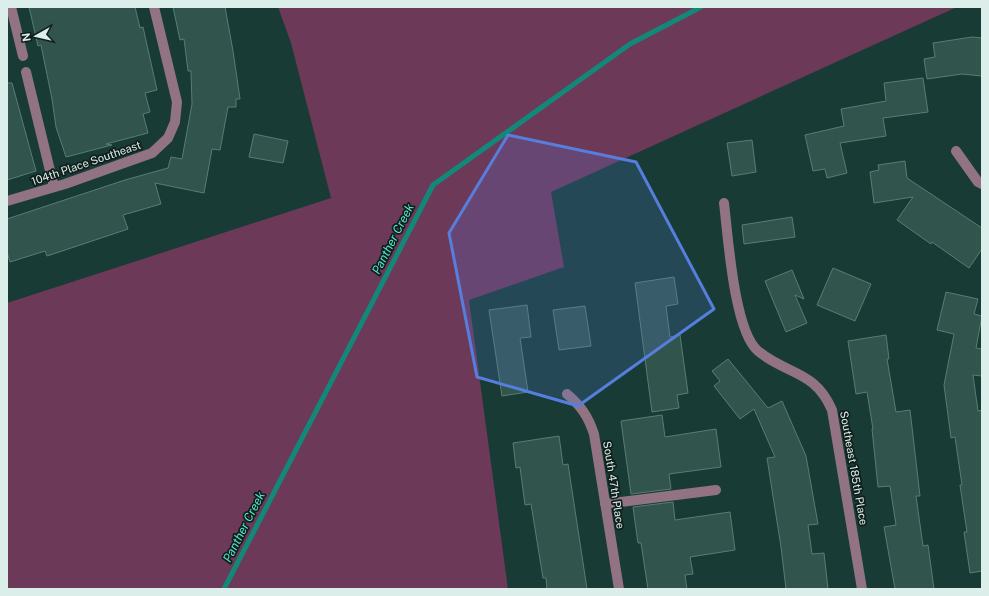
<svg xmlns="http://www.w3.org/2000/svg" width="989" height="596" font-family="'Public Sans',sans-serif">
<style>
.green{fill:#6c3959}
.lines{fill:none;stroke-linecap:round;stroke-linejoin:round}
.stream{stroke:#128978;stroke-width:5}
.building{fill:#31544d;stroke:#597d75}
.minor{stroke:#917384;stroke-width:10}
.marked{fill:#567edd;fill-opacity:0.2;stroke:#567edd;stroke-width:3;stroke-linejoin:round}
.labels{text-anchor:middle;stroke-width:3.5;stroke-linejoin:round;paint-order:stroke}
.street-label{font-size:11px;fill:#dbeee9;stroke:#101f1c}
.water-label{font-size:12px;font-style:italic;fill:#55e7cf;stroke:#101f1c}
</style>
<rect width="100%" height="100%" fill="#183b35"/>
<path class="green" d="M278,7H957L551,192L564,267L469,300L508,589H7V303L331,198L291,43Z"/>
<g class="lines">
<path class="stream" d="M224,589L433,185L630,44L701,7"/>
</g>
<path class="building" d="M29,7H135L140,28L143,27L157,90L145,93L150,112L143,114L148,133L106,144L112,145L66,157L56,127L52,99L41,45L38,46Z
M173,7H225L233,51L240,99H236V107H228L220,150L212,149L204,193L155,183L161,204L123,215L128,229L47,256L45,251L10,262L7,252V219L125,180L168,168L171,157L182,159L192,104L191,71H188L184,39L180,40Z
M972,37L982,38V76L962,74L927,79L924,59L935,57L933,43Z
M923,78L928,112L883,118L886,136L840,143L847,173L827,178L825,169L813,171L805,135L844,126L841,109L886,101L884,83Z
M7,83H12L36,171L7,180Z
M254,134L288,141L283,163L249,157Z
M752,140L756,172L732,176L727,143Z
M905,161L907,178L982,228V249L969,268L932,242L931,244L897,220L913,197L874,203L870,172L879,170L878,165Z
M792,217L795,237L744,244L742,225Z
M833,268L871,284L855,321L817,305Z
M792,270L804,299L795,295L807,323L786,332L765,281Z
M674,277L678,304L666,306L670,337L680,335L688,393L677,395L679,408L652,412L635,283Z
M946,292L978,299L974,314L982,316L976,348L982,349V376L973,375L978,411L982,410V571L970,573L964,532H967L960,485H962L955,437L951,438L944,385L954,334L937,330Z
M527,305L531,337L520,338L528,392L502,396L489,310Z
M585,306L591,346L559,350L553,310Z
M886,335L889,359H887L896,412L910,410L920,496H916L923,546L928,545L934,589H895L884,527L896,525L890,486L878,487L872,429H873L867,392L856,394L848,341Z
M728,359L768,408L782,401L806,456L818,524L808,525L812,554L824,553L828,589H786L781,547L767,458L775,457L754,409L740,419L714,386L720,381L712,371Z
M662,415L665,437L716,429L721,467L669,474L671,489L631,494L621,421Z
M559,436L563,465L568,464L587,589H547L546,578H543L531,504L525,505L520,467L516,468L513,443Z
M673,502L675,520L730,512L735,550L690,557L693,574L685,575L687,589H648L641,543H638L633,507Z"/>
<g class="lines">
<path class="minor" d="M11,7L23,56
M26,72L54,187
M956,151L978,182L982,184
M7,201L65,184L152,153L168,138L175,122L177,102L154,7
M724,203C728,236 734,331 758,351C787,375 815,370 832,410L862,589
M567,394C581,406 588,416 594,434L619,589
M605,504L716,490"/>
</g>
<path class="marked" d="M508,135L636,162L714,309L578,406L477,377L449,233Z"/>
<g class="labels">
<g class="street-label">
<text transform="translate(86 163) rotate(-19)" y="4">104th Place Southeast</text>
<text transform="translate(854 468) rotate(80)" y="4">Southeast 185th Place</text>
<text transform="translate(614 485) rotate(81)" y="4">South 47th Place</text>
</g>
<g class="water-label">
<text transform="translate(393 239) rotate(-63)" y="4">Panther Creek</text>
<text transform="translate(244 527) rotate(-63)" y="4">Panther Creek</text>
</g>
</g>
<rect width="989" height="596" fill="none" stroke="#dbeee9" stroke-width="16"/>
<g transform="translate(36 36) rotate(262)" stroke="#101f1c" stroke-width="3" paint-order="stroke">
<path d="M0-3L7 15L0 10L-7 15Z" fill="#dbeee9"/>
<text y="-6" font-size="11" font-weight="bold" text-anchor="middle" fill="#dbeee9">N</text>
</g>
</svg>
